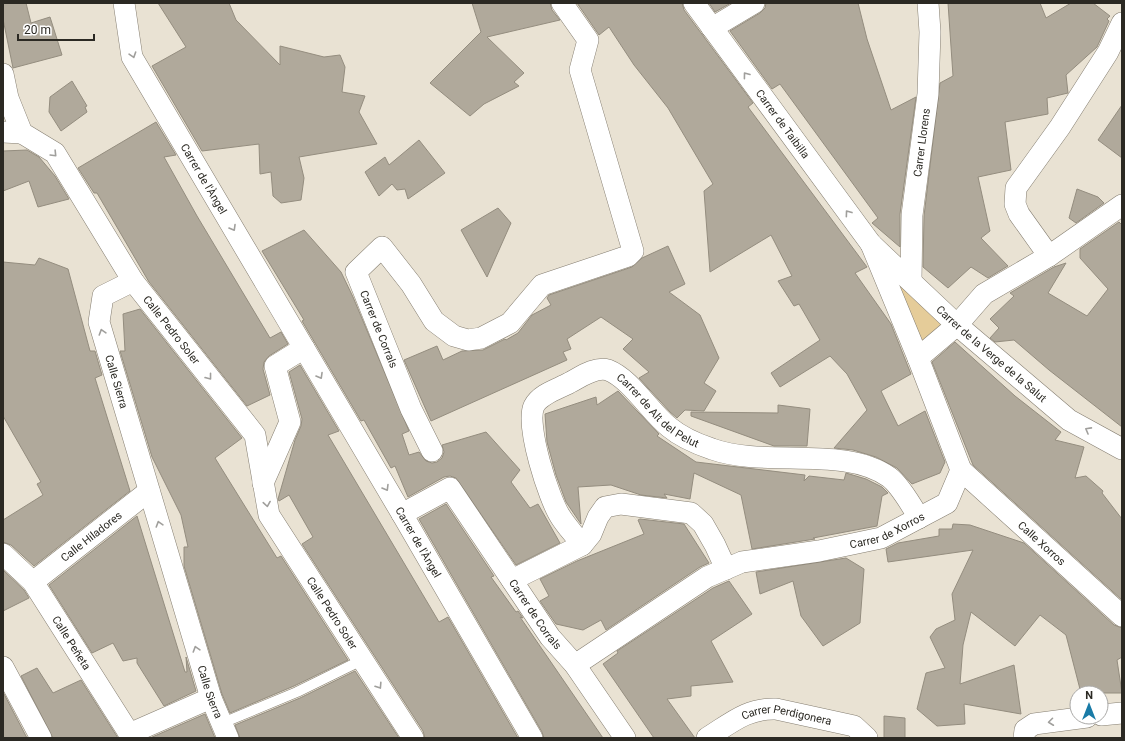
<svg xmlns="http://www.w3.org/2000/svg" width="1125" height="741" font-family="Roboto,sans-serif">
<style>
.green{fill:#e5cc99}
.building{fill:#b0a99b;stroke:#948d7f}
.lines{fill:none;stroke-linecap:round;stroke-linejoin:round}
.lane-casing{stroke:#857e71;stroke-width:11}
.street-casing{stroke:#857e71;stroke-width:22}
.lane{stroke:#fff;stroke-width:10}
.street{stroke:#fff;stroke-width:21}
.oneway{stroke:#a09f9c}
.labels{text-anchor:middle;stroke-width:3;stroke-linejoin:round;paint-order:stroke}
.street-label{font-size:11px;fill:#2b2923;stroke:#fff}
</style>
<rect width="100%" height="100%" fill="#e9e2d3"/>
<path class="green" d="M871,244L957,325L918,358Z"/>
<path class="building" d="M3,3H26L31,23L50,17L62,55L13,68L3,19Z
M158,3H229L236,20L280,65V46L324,57L340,55L345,67L342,92L365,96L359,112L377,144L299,157L304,178L301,200L281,203L273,196L271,172L260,174L259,144L202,151L152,66L186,47Z
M472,3H550L552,10L560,20L487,37L524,73L514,82L519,86L484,104L470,116L430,83L481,32Z
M577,3H682L684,10L753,103L748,107L867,267L855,273L891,324L911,374L881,391L898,426L925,411L945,462L940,473L912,484L897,468L876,457L853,450L834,448L867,410L847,374L830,356L780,387L771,373L820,340L799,304L794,306L778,281L792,276L771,235L710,272L704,191L713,184L668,108L634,65L609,27L599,35Z
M709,3H731L715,12Z
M766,3H858L867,39L891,110L916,97L900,214V247L872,223L878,218L780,84L772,89L730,31L760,13L765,8Z
M948,3H1040L1046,18L1071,3H1093L1110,16L1107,19L1109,21L1097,47L1066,75L1068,93L1047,98L1048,114L1005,122L1011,170L978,177L990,231L981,238L1008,266L988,278L971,267L948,288L923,267L924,216L940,83L953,76Z
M72,81L87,106L85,107L87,112L61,131L49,112L50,97Z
M1122,105V158L1098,140Z
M156,122L176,155L164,157L197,216L270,338L281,332L288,344L269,356L264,362L263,369L270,395L247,406L149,282L97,193H94L78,168Z
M419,140L445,173L408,199L405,189L397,190L392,184L379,196L365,172L385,157L389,165Z
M27,150L39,157L55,176L69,199L38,207L29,181L3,191V151Z
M1077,189L1098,197L1104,203L1076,223L1069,218Z
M498,208L511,223L487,277L461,230Z
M1119,222L1122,225V427L1049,370L1014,340L995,342L990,338L999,328L990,319L1014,296L1010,293L1054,267L1066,263L1048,293L1087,316L1108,289L1080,258V249Z
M304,230L341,272L353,297L409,431L402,434L409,455L419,452L426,461L432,463L437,462L442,458L444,452L442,445L486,432L520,470L511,482L530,508L538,504L560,543L516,565L456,478L450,476L444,477L408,497L395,466L391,468L364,420L361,421L302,321L304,320L262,251Z
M668,246L685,284L669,292L700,315L719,358L704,383L716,391L704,411L685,410L677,418L670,412L639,378L649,372L623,349L633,339L601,317L567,339L571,349L563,352L567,360L431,421L404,360L437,346L443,360L462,351L483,350L505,339L506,340L518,333L532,315L551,305L547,298L549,295L632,267L642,258Z
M39,258L68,269L90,351H95L102,375L95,378L130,491L34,566L11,545L3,542V520L43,495L37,484L41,482L3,416V262L35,265Z
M140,309L242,438L215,458L277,558L281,556L348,660L294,686L230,713L222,694L184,566V547H188L181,515L152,457L120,351H125L123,314Z
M955,342L1015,396L1061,432L1055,440L1084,447L1075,478L1086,476L1103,491L1102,493L1122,519V600L973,465L932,362Z
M300,365L339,431L328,435L439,622L448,617L518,738H425L423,731L302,544L313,537L289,495L279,501L278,499L295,440L301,426L302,419L289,372Z
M618,391L659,434L657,436L696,462L805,475L804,481L809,476L844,480L846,473L866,479L882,487L888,493L882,496L877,526L813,538L815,539L752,549L741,495L694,473L690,499L664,494L667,498L641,495L611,485L578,487L581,524L566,502L556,475L547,442L545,414L596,397L597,405Z
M778,405L810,409L807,446H774L691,416V412L778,413Z
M446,504L494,576L491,577L516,612L518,611L523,618L520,617L603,738H544L542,732L419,519Z
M137,516L185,672H187L186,657L196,691L164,706L137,663V658L123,661L113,643L92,653L49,585Z
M640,519L684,524L709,563L700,567L606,630L601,620L583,630L556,624L540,601L549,596L540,579L577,561L644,534L638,520Z
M953,524L970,525L1024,543L1114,625L1122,628V657L1117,660L1122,693H1081L1066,635L1040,615L1015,646L971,612L963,645L960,684L1014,665L1021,714L964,704L965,724L937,726L917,709L926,673L945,668L930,637L936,629L955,620L952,594L973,550L888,562L886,549L898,543L939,536V529H952Z
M846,558L864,569L860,623L823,646L801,616L793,581L760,594L756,572Z
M3,570L24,590L29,598L3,611Z
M729,581L752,614L711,641L733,682L691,686V696L667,699L695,738H654L603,664L618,653L617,651L713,588Z
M37,668L53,693L81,680L118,738H53L21,676Z
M355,671L399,738H240L235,725L300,698Z
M3,692L27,738H3Z
M205,714L215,738H150Z
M884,716L905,718V738H884Z"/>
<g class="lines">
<g class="lane-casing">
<path id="lane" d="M220,724L297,692L362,660"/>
</g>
<g class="street-casing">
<g id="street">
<path id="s1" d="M124,3L132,57L402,514L532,738"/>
<path id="s2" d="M694,3L871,244L957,325L1069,420L1122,449"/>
<path d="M712,28L754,3"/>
<path id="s3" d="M3,74L8,98L22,133L55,153L133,281L255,435L269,515L413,738"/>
<path d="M3,132L22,133"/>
<path d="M1049,256L1019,214L1015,204L1016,188L1060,127L1108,52L1122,23"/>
<path id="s4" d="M133,281L103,296L99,322L211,698L228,738"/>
<path id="s5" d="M911,281L912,215L928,94L930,32L928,3"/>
<path d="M918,358L957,325L984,294L1049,256L1122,205"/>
<path d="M432,451L411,409L356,272L382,247L411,284L434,321L454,336L468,340L481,338L510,323L542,285L628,256L633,251L580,70L588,40L562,3"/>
<path id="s6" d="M961,470L1122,616"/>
<path d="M263,483L290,422L275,366L304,348"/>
<path id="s7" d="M402,514L450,488L550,637L575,665L625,738"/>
<path id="s8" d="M582,545C575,535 566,526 560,516C549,499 525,425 534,406C540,394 558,389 569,383C579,378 595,366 608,370C631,379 649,411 669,427C681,437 697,444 712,449C765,468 844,445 889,477C899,484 912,506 919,518"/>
<path id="s9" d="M3,554L33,582L132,738"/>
<path d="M512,580L582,545L591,534L598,517L605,507L621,504L691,513L703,524L715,545L726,569"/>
<path id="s10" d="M33,582L149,491"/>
<path id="s11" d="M575,665L707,577L742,562L819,551L881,538L947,503L961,470L918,358L871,244"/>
<path d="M3,667L41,738"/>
<path d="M1101,715L1122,713"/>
<path d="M129,734L211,698"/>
<path id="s12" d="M707,738C731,723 747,708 776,709L854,726L867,738"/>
<path d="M1024,738L1025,730L1034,724L1087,717"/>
</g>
</g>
<use href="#lane" class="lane"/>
<use href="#street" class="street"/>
</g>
<defs><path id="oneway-chevron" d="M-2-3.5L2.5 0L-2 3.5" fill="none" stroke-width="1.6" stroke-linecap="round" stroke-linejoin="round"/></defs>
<g class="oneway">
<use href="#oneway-chevron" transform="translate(133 55) rotate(72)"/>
<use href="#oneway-chevron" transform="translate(746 75) rotate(-127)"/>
<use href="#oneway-chevron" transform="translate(54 154) rotate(46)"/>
<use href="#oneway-chevron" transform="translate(848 213) rotate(-126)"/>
<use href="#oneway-chevron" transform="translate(233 228) rotate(60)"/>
<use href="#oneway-chevron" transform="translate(102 332) rotate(-107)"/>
<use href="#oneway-chevron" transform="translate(320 376) rotate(60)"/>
<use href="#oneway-chevron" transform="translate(209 377) rotate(52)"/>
<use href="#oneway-chevron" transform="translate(1088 430) rotate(-151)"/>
<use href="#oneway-chevron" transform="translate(386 488) rotate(59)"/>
<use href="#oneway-chevron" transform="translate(267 504) rotate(81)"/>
<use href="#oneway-chevron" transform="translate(159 524) rotate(-107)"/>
<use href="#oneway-chevron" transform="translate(196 649) rotate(-107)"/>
<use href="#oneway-chevron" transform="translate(379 686) rotate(57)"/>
<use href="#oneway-chevron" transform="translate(1051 722) rotate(173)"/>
</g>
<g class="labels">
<g class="street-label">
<text dy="4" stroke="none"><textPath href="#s2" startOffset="150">Carrer de Taibilla</textPath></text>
<text dy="4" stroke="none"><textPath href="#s5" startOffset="139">Carrer Llorens</textPath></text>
<text dy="4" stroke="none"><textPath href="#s1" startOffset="196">Carrer de l'Àngel</textPath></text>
<text transform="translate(379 329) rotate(68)" y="4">Carrer de Corrals</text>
<text dy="4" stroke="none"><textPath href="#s3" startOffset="313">Calle Pedro Soler</textPath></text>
<text dy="4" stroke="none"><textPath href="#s2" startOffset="462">Carrer de la Verge de la Salut</textPath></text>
<text dy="4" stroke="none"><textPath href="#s4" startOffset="122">Calle Sierra</textPath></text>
<text dy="4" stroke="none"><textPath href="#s8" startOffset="301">Carrer de Alt del Pelut</textPath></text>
<text dy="4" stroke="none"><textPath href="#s11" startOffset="346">Carrer de Xorros</textPath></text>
<text dy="4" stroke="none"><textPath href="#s10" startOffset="74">Calle Hiladores</textPath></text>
<text dy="4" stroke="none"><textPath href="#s1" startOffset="618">Carrer de l'Àngel</textPath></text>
<text dy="4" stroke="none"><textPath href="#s6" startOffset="109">Calle Xorros</textPath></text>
<text dy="4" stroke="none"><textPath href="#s3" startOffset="645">Calle Pedro Soler</textPath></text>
<text dy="4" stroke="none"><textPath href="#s7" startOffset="207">Carrer de Corrals</textPath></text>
<text dy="4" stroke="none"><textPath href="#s9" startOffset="113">Calle Peñeta</textPath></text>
<text dy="4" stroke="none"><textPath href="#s4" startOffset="446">Calle Sierra</textPath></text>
<text dy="4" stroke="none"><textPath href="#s12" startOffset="87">Carrer Perdigonera</textPath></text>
</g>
</g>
<rect width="1125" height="741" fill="none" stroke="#2b2923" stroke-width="8"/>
<g transform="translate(1089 705)"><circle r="19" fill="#ffffff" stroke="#aaa9a7"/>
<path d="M0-3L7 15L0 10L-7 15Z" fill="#197ba7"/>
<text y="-6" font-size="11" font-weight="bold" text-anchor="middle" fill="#2b2923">N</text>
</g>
<path d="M18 34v6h76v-6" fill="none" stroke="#2b2923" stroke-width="2"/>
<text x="24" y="34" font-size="12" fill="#2b2923" stroke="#ffffff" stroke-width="3" paint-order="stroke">20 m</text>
</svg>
